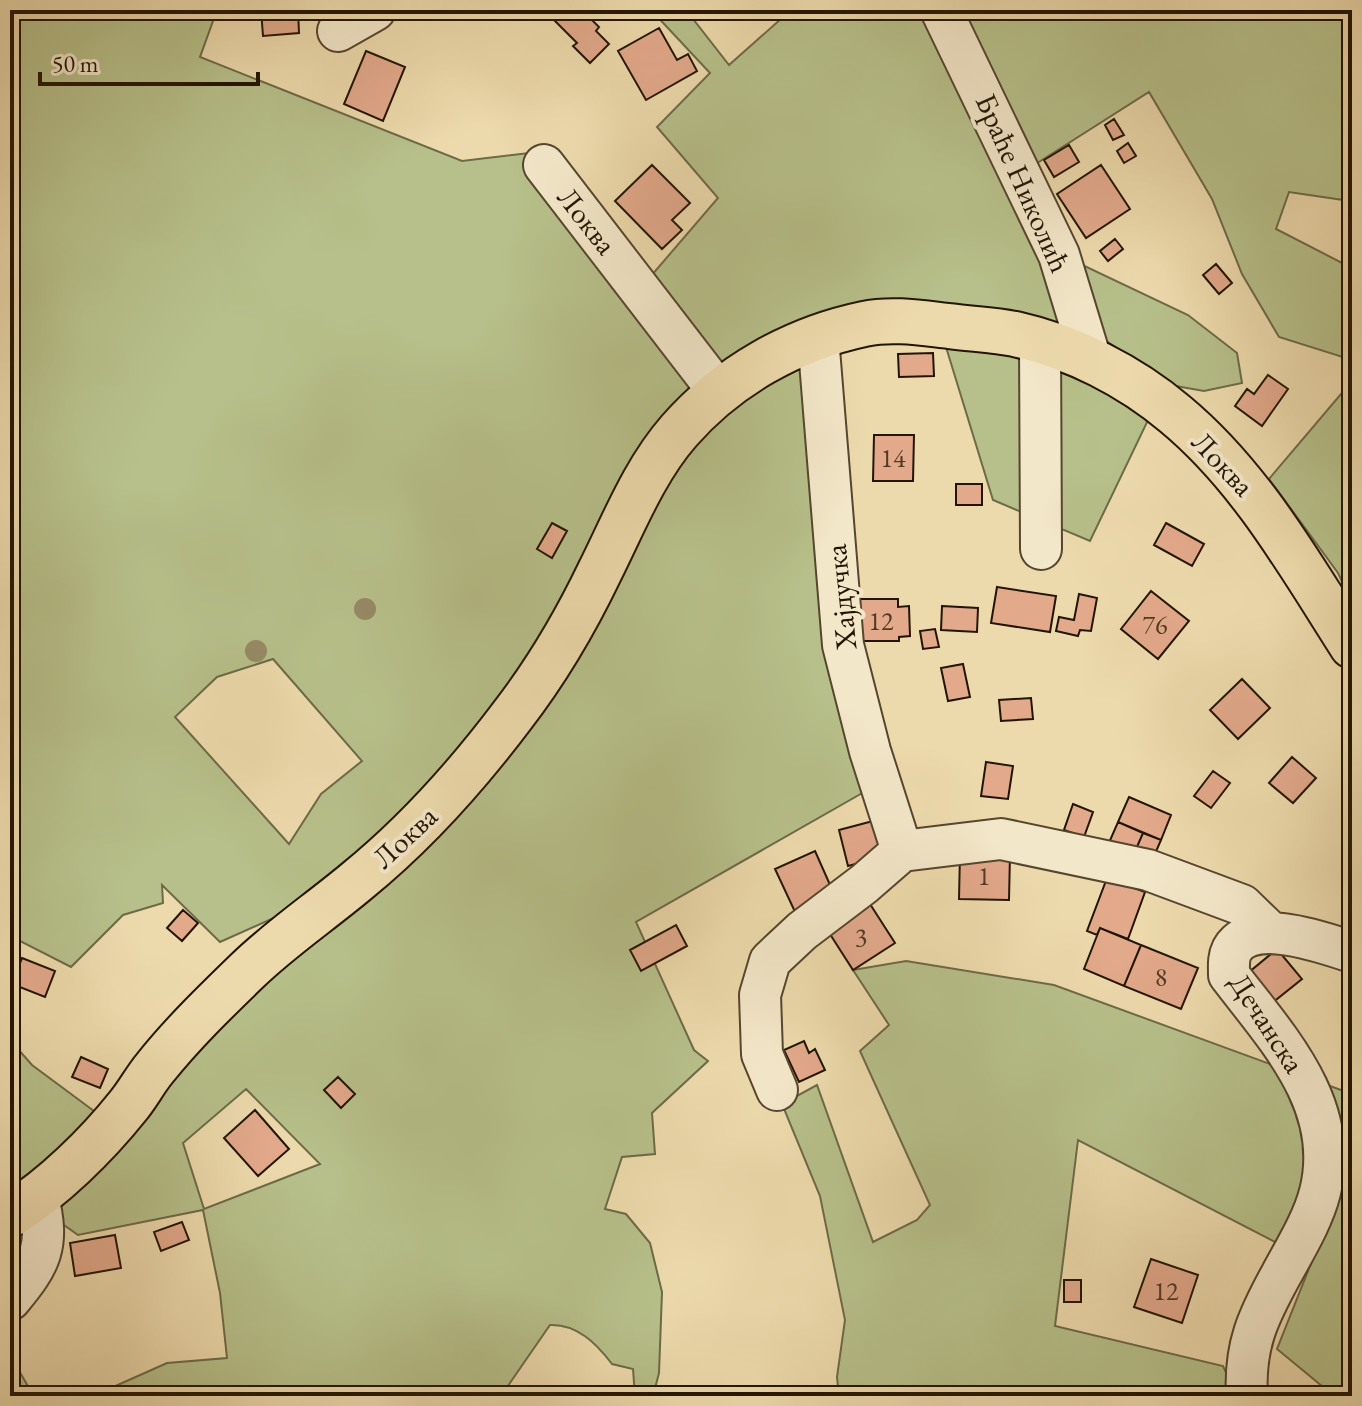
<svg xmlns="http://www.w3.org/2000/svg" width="1362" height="1406" font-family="'EB Garamond',serif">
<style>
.green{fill:#b7c08a;stroke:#6d6a48;stroke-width:2;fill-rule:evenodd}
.building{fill:#e2a98b;stroke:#231505;stroke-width:2}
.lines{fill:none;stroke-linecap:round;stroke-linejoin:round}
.minor-casing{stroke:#56462f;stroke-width:44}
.major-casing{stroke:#231505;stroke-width:48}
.minor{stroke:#f3e7c9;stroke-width:40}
.major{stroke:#eddaac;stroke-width:44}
.tree{fill:#968a66}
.labels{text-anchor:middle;stroke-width:8;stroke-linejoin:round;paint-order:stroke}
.number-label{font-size:26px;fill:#533a26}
.street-label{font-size:30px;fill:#231505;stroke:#f3e7c9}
</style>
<rect width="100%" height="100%" fill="#eddaac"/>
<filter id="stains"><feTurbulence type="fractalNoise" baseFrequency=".0025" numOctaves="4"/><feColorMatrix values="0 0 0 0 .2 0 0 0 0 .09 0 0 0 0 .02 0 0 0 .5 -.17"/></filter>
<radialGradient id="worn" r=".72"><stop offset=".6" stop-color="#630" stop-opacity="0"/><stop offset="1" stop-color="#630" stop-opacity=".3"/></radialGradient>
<path class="green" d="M10,10H217L200,57L462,161L529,153L645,283L718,198L657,127L710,73L651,10H686L729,65L791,10H1352V204L1343,200L1289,192L1276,229L1352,268V360L1279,337L1242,274L1212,199L1149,92L1031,167L1076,262L1188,315L1237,353L1242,383L1204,391L1170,385L1102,338L903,308L701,383L648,442L602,515L554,614L515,678L467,747L345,866L276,917L220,942L162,885L163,903L123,915L71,967L10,936ZM273,659L362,761L321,794L289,844L175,717L217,677Z
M946,347H988L1054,364L1150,416L1090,541L993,500Z
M807,358L864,792L636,922L694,1050L708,1061L652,1113L655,1154L622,1157L605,1209L626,1214L650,1243L662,1292L659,1373L653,1396H635L633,1369L612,1364C596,1343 577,1324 550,1325L501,1396H93L167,1363L227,1358L220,1293L203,1210L78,1235L54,1218L56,1199L243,991L362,895L624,548L707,421ZM246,1089L320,1164L204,1209L183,1143Z
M1352,381V602L1338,573L1269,479Z
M906,961L1054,985L1352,1094V1396H1334L1277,1349L1312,1261L1078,1140L1055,1326L1223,1366L1237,1396H839L837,1377L845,1320L820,1196L782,1104L817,1085L873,1242L917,1220L930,1205L860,1051L889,1025L853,970Z
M10,1040L32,1065L98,1114L47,1160L10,1187Z
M10,1364L17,1367L33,1395L39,1396H10Z"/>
<path class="building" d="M261,10H298L299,33L263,36Z
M544,10H582L599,27L596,31L609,44L590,63L573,46L577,43Z
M659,28L677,60L688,54L697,71L646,100L618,51Z
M366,51L405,67L383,121L344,104Z
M1114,119L1124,135L1113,140L1105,125Z
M1128,143L1136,156L1124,163L1117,151Z
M1069,145L1079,162L1054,177L1044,160Z
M652,165L690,203L672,220L682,230L662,249L615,201Z
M1101,165L1130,209L1086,238L1057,194Z
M1115,239L1123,249L1108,261L1100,251Z
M1216,264L1232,283L1219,294L1203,275Z
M933,353L934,376L899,377L898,354Z
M1268,375L1288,389L1262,426L1235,406L1247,389L1254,394Z
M874,435H914L913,481H873Z
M956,484H982V505H956Z
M552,523L567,531L552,558L537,549Z
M1166,523L1204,544L1192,566L1154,545Z
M997,587L1056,596L1050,632L991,623Z
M1151,591L1189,621L1158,659L1121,629Z
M1079,594L1097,598L1091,631L1080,630L1078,636L1056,631L1059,617L1074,620Z
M851,599H898V607L909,606L910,636L899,637V641H852Z
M942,606L978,608L977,632L941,630Z
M935,629L939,647L923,649L920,631Z
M963,664L970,697L948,701L941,668Z
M1242,679L1270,708L1238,739L1210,710Z
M1031,698L1033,719L1001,721L999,700Z
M1292,757L1316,778L1293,803L1269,783Z
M986,762L1013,766L1008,799L981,796Z
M1213,771L1230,783L1211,808L1194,796Z
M1129,797L1171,815L1161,840L1118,822Z
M1073,804L1093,812L1084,837L1064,830Z
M873,821L882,857L848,866L839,830Z
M1118,822L1143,833L1133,856L1108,845Z
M1143,833L1161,840L1151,863L1133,856Z
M815,851L835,896L796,914L775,869Z
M960,853L1010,854L1009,900L959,899Z
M1107,878L1145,892L1128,939L1100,928L1097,935L1087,931Z
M870,904L895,943L853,970L828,931Z
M183,910L198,923L182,941L167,928Z
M676,925L687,946L641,971L630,950Z
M1100,928L1141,945L1124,986L1084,969Z
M1141,945L1198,968L1181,1009L1124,986Z
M1277,949L1302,979L1272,1003L1248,973Z
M22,958L55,971L45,997L12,984Z
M804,1041L809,1053L815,1049L825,1070L799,1082L784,1050Z
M81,1057L108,1069L100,1088L72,1077Z
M338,1077L355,1094L341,1108L324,1090Z
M255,1110L289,1149L258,1176L224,1138Z
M182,1222L189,1240L161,1251L154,1232Z
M115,1235L121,1268L75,1276L70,1243Z
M1151,1259L1198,1275L1182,1323L1134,1307Z
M1064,1280H1081V1302H1064Z
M1292,1388L1309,1396H1288Z"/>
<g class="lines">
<g class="minor-casing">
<path id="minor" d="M941,10L1059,255L1091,360
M338,31L375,10
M544,165L718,391
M818,337L843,645L870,751L902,851L1001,839L1148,870L1242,905L1271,933
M1040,342L1041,549
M777,1090L762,1054L760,995L770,961L802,931L864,884L902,851
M10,1300C41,1263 50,1246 38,1197
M1247,1396C1244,1346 1258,1317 1281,1275C1295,1249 1313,1220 1320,1192C1342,1105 1277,1038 1229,975C1229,966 1228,958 1232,950C1251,916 1324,943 1352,952"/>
</g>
<g class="major-casing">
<path id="major" d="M10,1215C53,1188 96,1146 128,1106C138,1094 145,1080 155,1068C183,1033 215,1002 247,971C281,938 320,912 357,881C416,833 466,777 512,716C546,672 576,621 600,571C624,523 644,471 679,431C727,376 793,339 864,324C892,318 922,323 949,326C971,329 994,330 1015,334C1073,347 1130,376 1175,414C1251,477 1300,565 1352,646"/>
</g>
<use href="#minor" class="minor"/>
<use href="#major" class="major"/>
</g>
<g class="tree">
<circle cx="365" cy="609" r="11"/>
<circle cx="256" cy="651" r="11"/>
</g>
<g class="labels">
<g class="number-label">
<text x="893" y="467">14</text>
<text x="881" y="630">12</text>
<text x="1155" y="634">76</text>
<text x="984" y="885">1</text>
<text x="861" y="946">3</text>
<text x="1161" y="986">8</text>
<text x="1166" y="1300">12</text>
</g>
<g class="street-label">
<text transform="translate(1023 183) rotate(66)" y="10">Браће Николић</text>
<text transform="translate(587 221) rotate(52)" y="10">Локва</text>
<text transform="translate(1223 464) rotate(47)" y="10">Локва</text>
<text transform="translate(841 597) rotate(-96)" y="10">Хајдучка</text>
<text transform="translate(405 837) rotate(-43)" y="10">Локва</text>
<text transform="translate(1267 1023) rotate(57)" y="10">Дечанска</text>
</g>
</g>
<rect width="1362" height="1406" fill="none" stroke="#eddaac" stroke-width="40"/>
<rect x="12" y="12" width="1338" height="1382" fill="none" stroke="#231505" stroke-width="4"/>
<rect x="20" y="20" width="1322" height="1366" fill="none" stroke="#231505" stroke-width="2"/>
<path d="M40 72v12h218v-12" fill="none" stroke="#231505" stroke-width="4"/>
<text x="52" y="72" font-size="24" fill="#231505" stroke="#f3e7c9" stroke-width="6" paint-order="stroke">50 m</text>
<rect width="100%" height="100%" filter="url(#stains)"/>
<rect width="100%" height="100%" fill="url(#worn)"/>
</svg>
